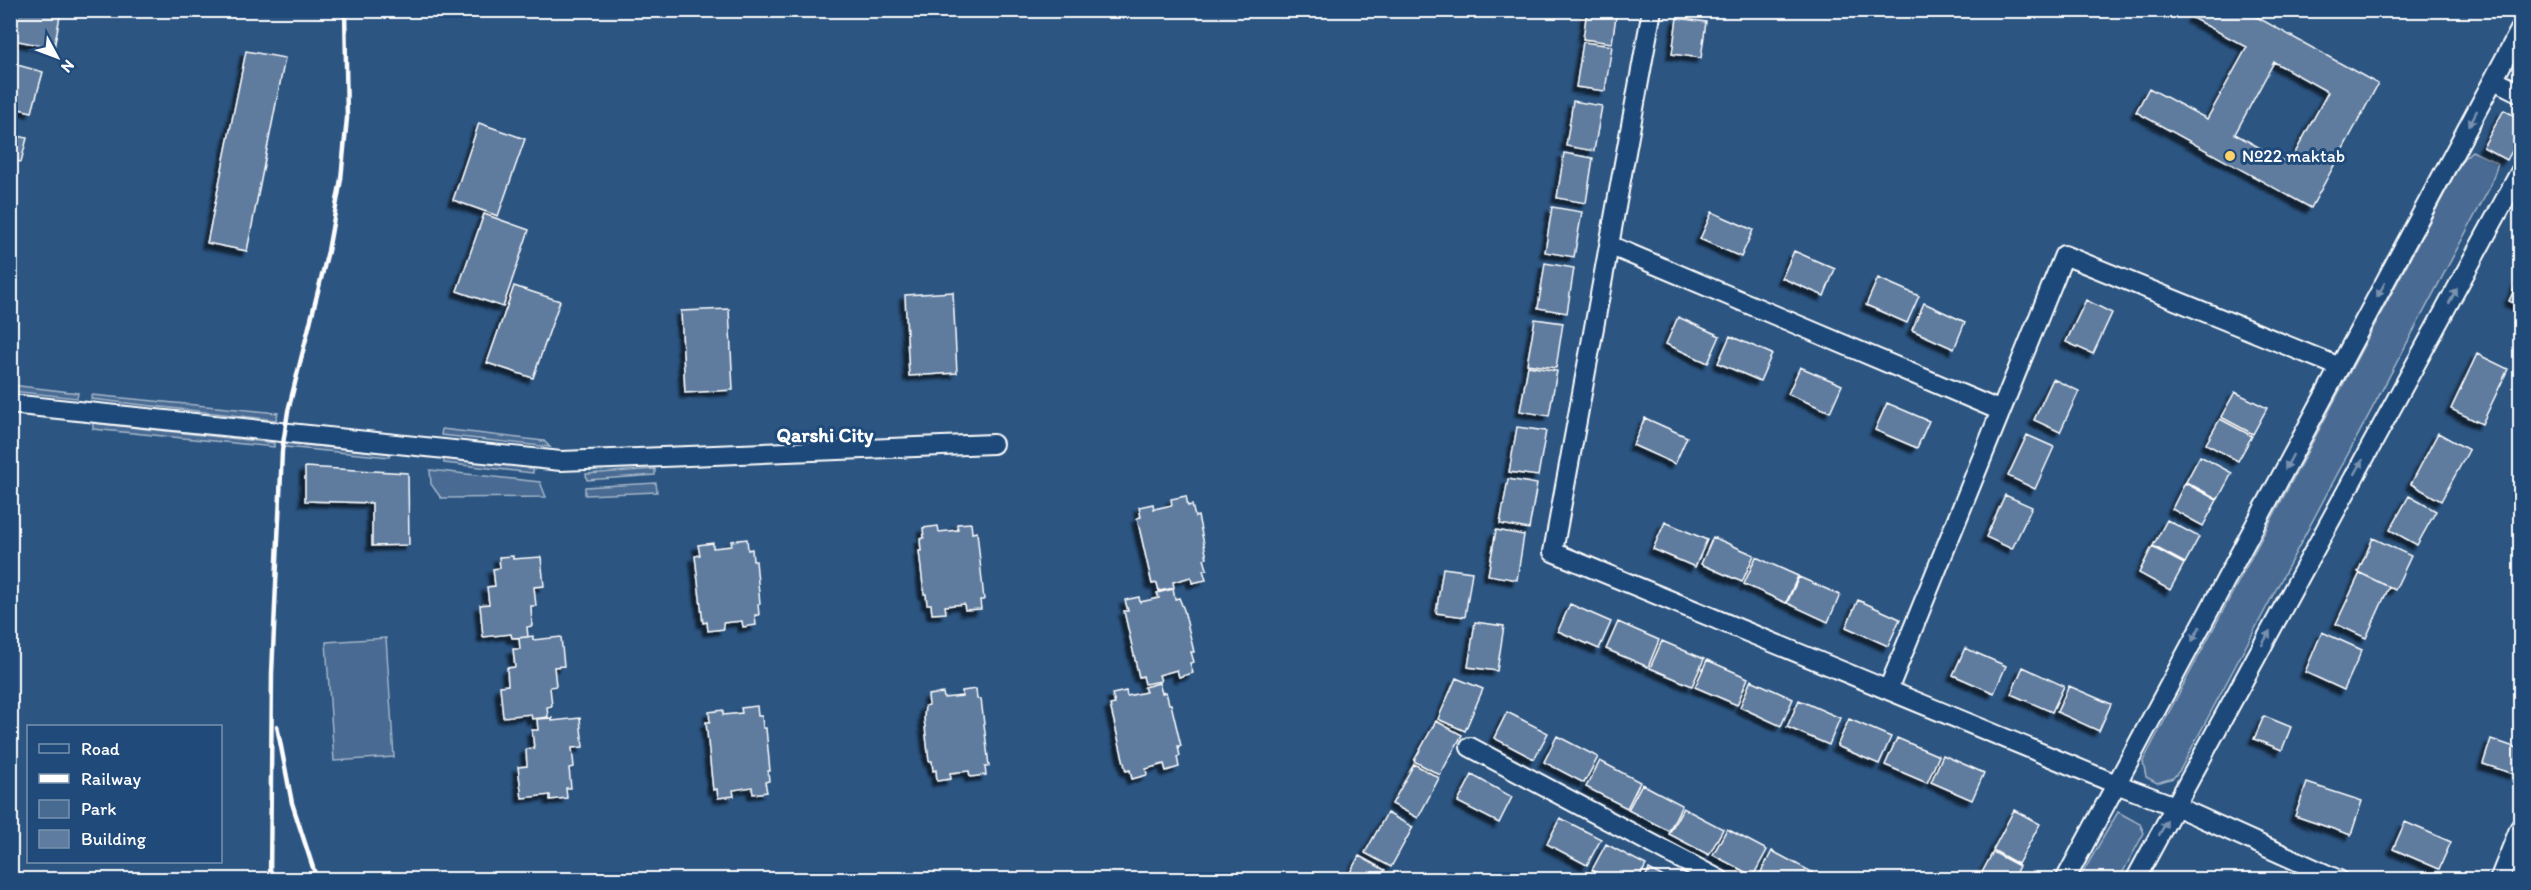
<svg xmlns="http://www.w3.org/2000/svg" width="2531" height="890" font-family="Itim,sans-serif">
<style>
.green{fill:#486b92;stroke:#a4b5c8;stroke-width:1.5}
.building{fill:#5e7c9f;stroke:#fff;stroke-width:1.5;fill-rule:evenodd;filter:url(#shadow)}
.lines{fill:none;stroke-linecap:round;stroke-linejoin:round}
.street-casing{stroke:#fff;stroke-width:22}
.street{stroke:#1f4a7a;stroke-width:18}
.rail{stroke:#fff;stroke-width:4.5}
.oneway{fill:#7992af}
.poi-dot{fill:#ffd166;stroke:#1f4a7a;stroke-width:2}
.labels{text-anchor:middle;stroke-width:6;stroke-linejoin:round;paint-order:stroke}
.poi-label{font-size:18px;fill:#fff;stroke:#1f4a7a;text-anchor:start}
.neighbourhood-label{font-size:20px;font-weight:bold;fill:#fff;stroke:#1f4a7a}
</style>
<defs>
<filter id="shadow"><feDropShadow dx="-5" dy="5" stdDeviation="1.5" flood-color="#0009"/></filter>
</defs>
<rect width="100%" height="100%" fill="#2c5582"/>
<filter id="ink" filterUnits="userSpaceOnUse"><feTurbulence type="fractalNoise" baseFrequency=".0167" numOctaves="2"/><feDisplacementMap in="SourceGraphic" scale="12" xChannelSelector="R" yChannelSelector="G"/><feConvolveMatrix kernelMatrix="1 2 1 2 8 2 1 2 1" color-interpolation-filters="sRGB"/></filter>
<g filter="url(#ink)">
<path class="green" d="M2472,151L2498,163L2490,187L2180,770L2173,778L2157,783L2146,777L2143,761L2463,159Z
M11,385L78,393L77,398L11,391Z
M92,395L278,413L276,420L91,399Z
M93,423L274,443V447L93,429Z
M442,429L544,441L550,447L441,435Z
M285,443L389,453V457L285,447Z
M443,458L533,468V473L444,463Z
M655,469V475L587,480L586,474Z
M430,470L540,482L546,497L441,498L431,484Z
M656,483L657,492L585,495V487Z
M386,638L394,757L334,761L326,642Z
M2118,812L2140,824L2144,833L2119,879H2079Z"/>
<path class="building" d="M18,10L61,11L54,48L13,40Z
M1587,10H1617L1612,43L1583,39Z
M2196,10H2244L2378,84L2311,208L2136,112L2149,88L2207,119L2247,47L2192,18ZM2274,62L2328,92L2289,164L2235,134Z
M1677,18L1706,22L1701,58L1672,54Z
M1583,42L1612,46L1605,91L1576,87Z
M246,51L285,58L247,251L207,243Z
M10,63L43,72L32,112L10,107Z
M1573,101L1602,106L1594,151L1566,146Z
M2504,110L2520,119V136L2507,160L2483,147Z
M479,123L525,139L498,216L453,200Z
M10,134L27,138L21,162L10,160Z
M1564,153L1593,158L1586,203L1557,198Z
M1552,207L1582,212L1574,257L1545,252Z
M1712,212L1753,230L1741,257L1700,239Z
M484,214L529,230L503,307L457,291Z
M1794,251L1835,269L1824,296L1782,278Z
M1545,263L1574,268L1567,313L1538,308Z
M2520,277V306L2509,301Z
M1878,278L1919,296L1907,323L1866,305Z
M514,286L560,301L533,378L487,363Z
M953,292L957,373L909,376L905,295Z
M2086,300L2112,313L2093,354L2066,342Z
M1924,303L1965,322L1954,349L1912,330Z
M729,309L733,390L685,393L681,311Z
M1678,317L1720,336L1708,363L1666,344Z
M1535,319L1563,323L1556,368L1527,364Z
M1730,336L1772,354L1760,381L1718,363Z
M2477,354L2508,369L2482,424L2451,409Z
M1528,366L1557,371L1549,416L1520,411Z
M1800,367L1842,385L1830,412L1788,394Z
M2053,379L2079,391L2060,432L2034,420Z
M2235,392L2267,408L2253,434L2221,417Z
M1887,403L1929,421L1917,448L1875,430Z
M1645,418L1687,437L1675,464L1633,445Z
M2220,419L2252,436L2238,461L2206,444Z
M1517,427L1546,431L1538,476L1509,472Z
M2438,433L2469,450L2441,501L2411,484Z
M2027,435L2054,447L2035,489L2008,476Z
M2200,456L2232,473L2218,499L2186,482Z
M305,467L408,473L409,545L372,546V503L305,501Z
M1508,479L1537,484L1529,529L1500,524Z
M2185,483L2217,500L2203,526L2172,509Z
M2005,495L2032,507L2012,549L1986,537Z
M1186,496L1188,506L1192,505L1195,517L1198,516L1207,558L1204,559L1207,569L1203,570L1206,580L1192,583L1191,577L1173,582L1174,588L1159,591L1157,583L1152,584L1137,518L1141,517L1139,507L1153,504L1154,509L1172,505L1171,499Z
M2409,496L2436,511L2417,545L2390,530Z
M2167,520L2199,537L2185,563L2153,546Z
M1665,522L1707,540L1695,567L1653,549Z
M971,523L972,533L977,532L984,600H980L981,609L965,610L964,604L945,606L946,613L932,614L931,604H927L926,594H924L919,551H921L920,539L924,538L923,528L938,526L939,532L958,530L957,524Z
M1496,530L1524,535L1517,580L1488,575Z
M1713,537L1754,555L1742,582L1701,564Z
M2373,538L2411,556L2395,590L2358,572Z
M747,539L748,550L752,549L753,561H756L760,604H758L759,615H755L756,625L743,627L742,621L723,623L724,629L708,631L707,622L703,623L695,556L700,555L698,545L713,543V548L732,546L731,541Z
M2152,547L2184,564L2170,590L2139,573Z
M513,556V559L541,557L544,586L534,587L536,606H531L532,626L527,627L528,637L512,638L511,634L483,637L480,605L489,604L487,587L495,586L493,569L500,568L499,557Z
M1756,557L1798,576L1786,603L1744,584Z
M1443,568L1472,572L1465,617L1436,613Z
M2360,573L2389,587L2366,638L2336,624Z
M1799,577L1840,595L1828,622L1787,603Z
M1173,589L1175,599L1179,598L1184,610L1194,652H1191L1194,662L1190,663L1193,673L1179,677L1177,670L1159,675L1161,681L1145,684L1143,676L1139,677L1124,611H1128L1125,600L1139,597L1140,602L1159,598L1157,593Z
M1858,600L1900,619L1888,646L1846,627Z
M1570,604L1611,622L1599,649L1558,631Z
M1475,622L1504,626L1497,671L1468,667Z
M1618,622L1659,640L1648,667L1606,649Z
M2322,632L2362,650L2344,690L2305,672Z
M533,636V640L561,637L564,666L554,667L556,686L550,687L552,706L547,707L548,717L532,719L531,714L503,717L500,686L508,685L507,668L515,667L513,649H520L519,638Z
M1662,641L1704,659L1692,686L1650,668Z
M1965,648L2006,666L1994,693L1953,675Z
M1707,660L1748,678L1737,705L1695,687Z
M2023,667L2064,686L2052,712L2011,694Z
M1456,678L1483,689L1465,731L1438,719Z
M1751,680L1793,699L1781,726L1740,707Z
M1159,683L1162,693L1166,692L1169,704H1171L1181,746H1178L1180,756L1177,757L1179,767L1166,771L1164,764L1146,769L1147,775L1132,779L1130,770L1126,771L1110,705L1115,704L1112,694L1126,691L1127,696L1146,692L1144,687Z
M2069,686L2111,704L2099,731L2057,712Z
M976,689L977,699H981L989,766L985,767L986,775L970,777L969,771L950,773L951,779L937,781L936,770L933,771L932,761H929L924,718L925,706L929,705L928,695L943,693L944,698L962,696V691Z
M1799,700L1840,718L1829,745L1787,727Z
M757,706L758,716H762L763,728H766L770,771H768L769,781L765,782L767,792L753,794L752,787L733,790L734,796L718,798L717,789L713,790L706,722H710L709,712L723,710V715L742,713L741,708Z
M1507,712L1548,733L1534,759L1494,738Z
M2264,716L2291,727L2282,750L2254,739Z
M552,718V721L580,718L583,747L572,748L574,767L569,768L571,788H566L567,798L550,800V795L522,798L518,767L527,766L526,749L534,748L532,730H538L537,719Z
M1849,719L1891,737L1879,764L1837,746Z
M1436,721L1462,735L1440,775L1414,761Z
M1557,736L1598,757L1584,783L1544,762Z
M1897,738L1939,756L1927,783L1885,765Z
M2491,739L2520,749L2514,774L2483,764Z
M1943,755L1984,773L1972,800L1931,782Z
M1600,761L1640,782L1627,808L1586,787Z
M1414,764L1439,778L1418,818L1392,804Z
M1472,775L1512,797L1499,823L1458,802Z
M2307,783L2362,801L2351,835L2295,816Z
M1642,784L1682,805L1669,831L1628,810Z
M1683,808L1723,829L1709,855L1669,834Z
M2014,810L2040,824L2018,864L1993,850Z
M1387,813L1413,827L1391,867L1365,853Z
M1560,818L1601,839L1587,865L1547,844Z
M2405,822L2451,842L2439,869L2393,849Z
M1727,829L1767,850L1753,876L1713,855Z
M1606,844L1646,865L1638,880H1610L1592,870Z
M1772,851L1812,872L1808,880L1758,878Z
M1993,852L2019,866L2012,880H1978Z
M1359,856L1385,870L1380,880H1346Z
M1649,869L1669,880H1644Z"/>
<g class="lines">
<g class="street-casing">
<path id="street" d="M1652,10L1553,552L2116,784L2175,806L2339,880
M2494,80L2520,93
M1609,245L2001,411
M10,404L561,461L993,444
M1888,690L2064,255L2340,367
M1470,747L1720,880
M2065,880L2520,30
M2135,880L2520,172
M2499,880L2520,827"/>
</g>
<use href="#street" class="street"/>
<path class="rail" d="M277,726L292,803L317,880
M270,880L272,673L282,451L288,411L328,251L341,179L347,118L345,10"/>
</g>
<defs><path id="oneway-solid" d="M-6-.8H1V-3.2L6.5 0L1 3.2V.8H-6Z" transform="scale(1.5)"/></defs>
<g class="oneway">
<use href="#oneway-solid" transform="translate(2473 118) rotate(118)"/>
<use href="#oneway-solid" transform="translate(2381 290) rotate(118)"/>
<use href="#oneway-solid" transform="translate(2453 296) rotate(-61)"/>
<use href="#oneway-solid" transform="translate(2289 462) rotate(118)"/>
<use href="#oneway-solid" transform="translate(2359 467) rotate(-61)"/>
<use href="#oneway-solid" transform="translate(2196 634) rotate(118)"/>
<use href="#oneway-solid" transform="translate(2266 638) rotate(-61)"/>
<use href="#oneway-solid" transform="translate(2163 828) rotate(-61)"/>
</g>
</g>
<circle class="poi-dot" cx="2230" cy="156" r="6"/>
<g class="labels">
<g class="poi-label">
<text x="2242" y="162">№22 maktab</text>
</g>
<g class="neighbourhood-label">
<text x="825" y="442">Qarshi City</text>
</g>
</g>
<rect width="2531" height="890" fill="none" stroke="#1f4a7a" stroke-width="36"/>
<rect x="18" y="18" width="2495" height="854" fill="none" stroke="#fff" stroke-width="2" filter="url(#ink)"/>
<rect x="27" y="725" width="195" height="138" fill="#1f4a7a" stroke="#7992af" stroke-width="1.5"/>
<rect x="39" y="744" width="30" height="9" fill="#1f4a7a" stroke="#7992af" stroke-width="1.5"/>
<text x="81" y="755" font-size="18" fill="#ffffff">Road</text>
<rect x="39" y="774" width="30" height="9" fill="#ffffff" stroke="#7992af" stroke-width="1.5"/>
<text x="81" y="785" font-size="18" fill="#ffffff">Railway</text>
<rect x="39" y="800" width="30" height="18" fill="#486b92" stroke="#7992af" stroke-width="1.5"/>
<text x="81" y="815" font-size="18" fill="#ffffff">Park</text>
<rect x="39" y="830" width="30" height="18" fill="#5e7c9f" stroke="#7992af" stroke-width="1.5"/>
<text x="81" y="845" font-size="18" fill="#ffffff">Building</text>
<g transform="translate(57 57) rotate(131)" stroke="#1f4a7a" stroke-width="4.5" paint-order="stroke">
<path d="M0-4.5L10 22L0 15L-10 22Z" fill="#ffffff"/>
<text y="-9" font-size="16" font-weight="bold" text-anchor="middle" fill="#ffffff">N</text>
</g>
</svg>
